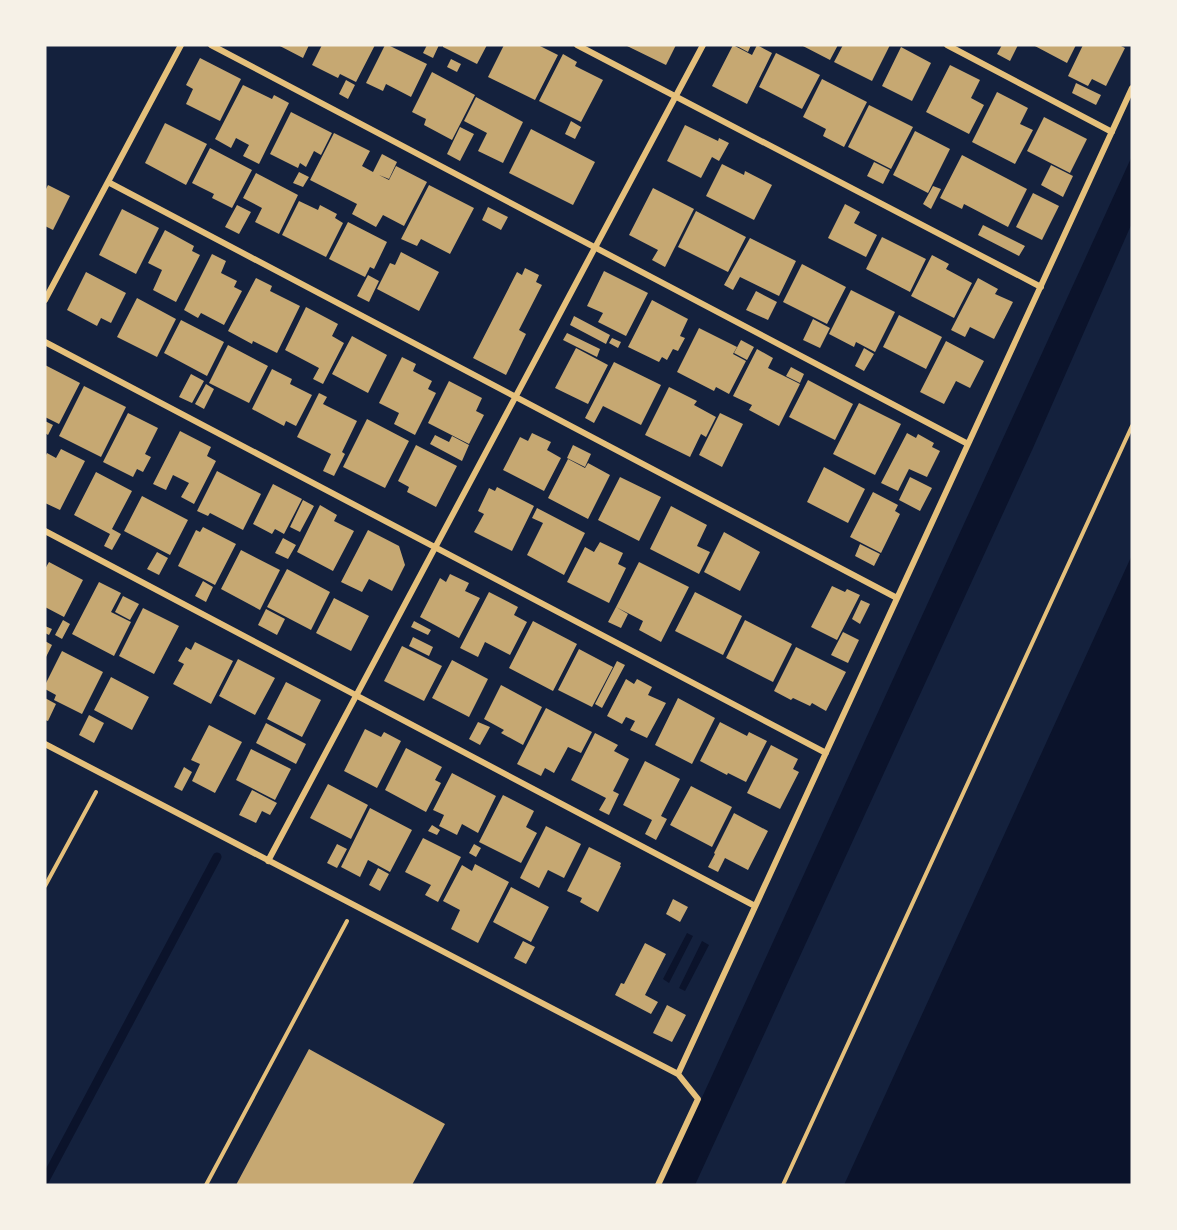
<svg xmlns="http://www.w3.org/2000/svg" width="1177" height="1230" font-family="Overpass,sans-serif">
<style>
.water{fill:#0b132b}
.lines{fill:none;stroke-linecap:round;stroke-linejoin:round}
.stream{stroke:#0b132b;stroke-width:9}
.building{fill:#c6a872}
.path{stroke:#e5c07b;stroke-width:4}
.minor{stroke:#e5c07b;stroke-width:6}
</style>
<rect width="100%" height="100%" fill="#14213d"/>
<path class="water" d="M1132,156V223L1033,448L695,1185H662Z
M1132,555V1185H844Z
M687,933L693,936L669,983L663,979Z
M702,941L709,945L685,991L679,988Z"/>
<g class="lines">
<path class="stream" d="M45,1180L217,857"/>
</g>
<path class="building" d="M278,45H309L303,58Z
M322,45H375L356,82L340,74L338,78L312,65Z
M385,45H388L427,64L411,97L386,84L383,91L366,83Z
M427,45H439L433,58L423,53Z
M443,45H487L477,64L443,47Z
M504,45H538L558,55L535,100L488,77Z
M625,45H676L666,65Z
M733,45L752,55L757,45L772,53L747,104L712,86Z
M735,45H751L748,52Z
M801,45H838L830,60Z
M843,45H890L872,81L834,62Z
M1002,45H1018L1010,61L997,54Z
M1033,45H1076L1067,63Z
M1083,45H1119L1125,48L1106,86L1092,79L1088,86L1068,76Z
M901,47L931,63L912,101L882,86Z
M776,53L820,75L802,109L759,87Z
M563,54L577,62L575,66L603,80L581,122L539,101Z
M200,58L241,79L220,121L186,104L193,89L186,85Z
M451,59L461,64L457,72L447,67Z
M950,65L980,80L971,98L984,105L969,134L926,112Z
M432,72L475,95L452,140L424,125L426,119L412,112Z
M822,79L867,102L844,147L823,136L826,129L803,117Z
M346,80L355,85L348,99L339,94Z
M1076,83L1101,95L1096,105L1072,93Z
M243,85L272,99L274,95L289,103L259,164L243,156L249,145L236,138L231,148L215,139Z
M997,92L1028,108L1020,124L1033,130L1015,164L972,142Z
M476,97L523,122L503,163L478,151L487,133L464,121Z
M869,105L913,127L891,169L848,147Z
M291,112L332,133L321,155L314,151L306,167L300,163L298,168L270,154Z
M1044,117L1087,139L1070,173L1027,151Z
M571,121L581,127L575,139L565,134Z
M165,123L207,144L186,185L145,163Z
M685,125L718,141L719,138L729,143L719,161L712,157L701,178L667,161Z
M460,127L474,134L460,161L447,154Z
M531,129L595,162L573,205L509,173Z
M915,131L950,149L928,193L893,175Z
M334,133L370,151L362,166L373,172L382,154L397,162L389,179L379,175L389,180L396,166L427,182L404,226L383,215L376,227L352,214L357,204L310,180Z
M210,148L252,170L232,208L212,198L214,194L192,183Z
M962,155L1027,189L1008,227L964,204L962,209L940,198Z
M874,162L890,170L883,184L867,176Z
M722,164L744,175L745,171L772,185L754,220L706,196Z
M1051,165L1073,176L1063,197L1041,185Z
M299,172L309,177L303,187L293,183Z
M256,173L298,195L279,234L255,222L262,208L243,198Z
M48,185L70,196L53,230L45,226V191Z
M429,185L474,208L450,254L421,239L417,246L401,239Z
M933,186L941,189L931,209L923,204Z
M653,188L694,209L665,267L652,260L658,250L629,235Z
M1033,193L1059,206L1042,240L1016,227Z
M299,201L318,210L320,205L337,214L335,218L343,223L326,257L282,235Z
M845,204L860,212L854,223L877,235L866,257L828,238Z
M237,205L251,212L239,234L225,227Z
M488,207L508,217L501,230L482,220Z
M122,209L159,228L136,274L99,255Z
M696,211L746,237L728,272L678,247Z
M348,222L387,242L374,269L370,267L365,277L329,259Z
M983,225L1025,246L1019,256L978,235Z
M165,230L194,246L192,251L200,255L176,302L153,290L162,270L148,263Z
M882,237L926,259L910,292L866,269Z
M750,238L796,261L779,296L740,277L733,290L724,285Z
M401,252L439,272L419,311L377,289L390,263L395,265Z
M212,254L226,261L221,273L237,281L234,287L242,291L224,325L201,313L198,318L184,310Z
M932,255L949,264L946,269L972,283L954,318L911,296Z
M802,264L846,287L827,324L783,302Z
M525,268L539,275L536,282L542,285L519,330L526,334L506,375L473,358L517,272L522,275Z
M604,271L648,293L626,336L598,322L603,313L587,306Z
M86,272L126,293L111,323L101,318L97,326L67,310Z
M368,275L379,281L369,302L357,296Z
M256,278L272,286L270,291L300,306L277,353L253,341L252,344L228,331Z
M978,278L998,289L995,294L1013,302L994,339L970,327L965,337L951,330Z
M851,290L895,312L875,352L856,342L854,347L829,334Z
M756,291L777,302L768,320L746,310Z
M137,298L176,319L157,357L117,337Z
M652,300L688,319L680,336L685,338L678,351L673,349L667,360L662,357L659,362L628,347Z
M306,307L338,324L332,336L344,343L323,384L313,379L319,368L285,350Z
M899,315L942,337L926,369L883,347Z
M574,316L610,335L606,344L570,325Z
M813,319L830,328L820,348L803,340Z
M181,320L224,342L207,376L164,353Z
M699,328L737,347L733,354L746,361L729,394L716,387L714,391L677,372Z
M567,333L600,349L597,357L563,340Z
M352,336L387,355L368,393L332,374Z
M612,338L621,342L618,348L609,343Z
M741,340L754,347L747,360L734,353Z
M946,341L984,361L970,388L956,381L944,404L920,392Z
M228,345L268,366L249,403L209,383Z
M576,348L608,365L588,404L555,388Z
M864,348L874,354L864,371L855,366Z
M757,349L773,358L768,368L800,384L779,426L749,410L752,405L733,396Z
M402,357L416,364L413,371L432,381L428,389L436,393L415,435L394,424L399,413L379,403Z
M614,362L661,385L641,425L603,406L594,423L585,418Z
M45,365L80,383L59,424L45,417Z
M791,367L804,374L800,383L786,376Z
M272,369L292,379L290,384L312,395L296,426L286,421L284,426L252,409Z
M191,374L204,381L192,403L179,397Z
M808,380L853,404L835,440L789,417Z
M449,381L482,398L476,411L484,415L469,444L428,423Z
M206,384L214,389L204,409L195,404Z
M84,386L126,407L101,457L59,436Z
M669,387L697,401L694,405L716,417L706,437L701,434L690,457L645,435Z
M319,393L327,397L323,404L357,421L342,452L345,454L334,476L323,471L331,454L297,437Z
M859,403L901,424L875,475L833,454Z
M128,413L158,428L145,454L151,457L143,472L137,469L133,477L103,462Z
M720,413L743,424L722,467L699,455Z
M367,419L409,441L385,488L343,467Z
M45,421L53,425L48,435L45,433Z
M180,431L211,447L207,456L216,461L194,504L181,497L189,483L173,475L166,490L153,484Z
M532,433L551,442L547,450L561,458L544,491L503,470L520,437L528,441Z
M907,433L916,438L918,434L934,443L932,447L940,451L927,477L909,469L898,491L881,483Z
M435,435L449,442L452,436L469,445L462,461L430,444Z
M416,445L457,466L436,507L407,492L409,487L398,481Z
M573,445L591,454L585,467L567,458Z
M61,449L85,461L60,510L45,503V457L47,453L56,458Z
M568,459L585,468L588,463L610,475L588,519L548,498Z
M824,467L865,489L848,523L807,502Z
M217,471L261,494L243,530L210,513L208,516L197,511Z
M96,472L132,491L112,529L121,534L112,550L104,546L110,534L74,515Z
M620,477L661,497L639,541L598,520Z
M910,477L932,488L920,511L899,500Z
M273,484L302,499L284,534L275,529L272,534L253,524Z
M497,487L534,506L512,551L474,532L484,514L478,511L489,488L495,491Z
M873,492L898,505L895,511L900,514L881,553L850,537Z
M142,496L188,520L170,555L124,531Z
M303,500L314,506L300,532L290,527Z
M320,505L337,515L334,521L354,531L333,571L297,552Z
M671,506L707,525L697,546L710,552L699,574L650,549Z
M537,508L585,533L564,575L527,555L543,523L532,518Z
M203,527L236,544L215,585L178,566L196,530L200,532Z
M368,530L399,546L405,565L392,591L369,579L362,592L341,582Z
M724,532L760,552L740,591L704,572Z
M283,538L296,545L288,559L275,553Z
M600,542L623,553L618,564L626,568L609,603L567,582L585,547L594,552Z
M860,544L880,554L874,566L855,556Z
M241,550L280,570L260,610L221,589Z
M157,552L168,558L159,575L147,569Z
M49,562L83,580L64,617L45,607V569Z
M639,562L689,587L661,642L639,630L643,621L616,607Z
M287,569L330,592L311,630L267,607Z
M450,574L469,583L465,591L480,598L459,638L420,617L440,578L446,582Z
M203,581L213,587L206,602L195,596Z
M99,582L121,593L111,612L131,622L114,656L72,634Z
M832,586L845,592L847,589L860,595L837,640L811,627Z
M489,592L518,607L514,615L527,622L510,655L485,642L478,657L460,648Z
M695,592L742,616L723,655L675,631Z
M123,596L139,604L130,620L115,612Z
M334,598L369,616L351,651L316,633Z
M861,600L870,604L860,624L852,619Z
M616,607L628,614L621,628L608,622Z
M143,608L179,626L154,674L119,656Z
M266,609L285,619L277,635L258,625Z
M63,620L70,624L62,639L55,635Z
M745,620L792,644L773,682L726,658Z
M414,621L431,630L428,635L411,627Z
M533,621L577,644L553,691L509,668Z
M45,626L52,629L49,635L45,633Z
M843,632L859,640L848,663L831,655Z
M413,637L433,647L429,656L409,646Z
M45,641L52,645L45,659Z
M195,642L233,661L211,704L173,684L184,664L178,661L186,647L191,650Z
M402,646L442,666L424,701L384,681Z
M796,647L846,672L826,711L812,703L810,706L793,698L791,700L774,691Z
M579,649L613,667L592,707L558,690Z
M62,651L103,672L82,714L54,700L56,695L45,689V685Z
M238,659L275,678L255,715L219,696Z
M452,660L488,679L469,717L432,698Z
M617,661L625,665L602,708L595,704Z
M111,677L149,697L132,730L94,710Z
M626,679L634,684L637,679L652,687L648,695L666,703L647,738L630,730L635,721L626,717L622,724L607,716Z
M286,682L321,700L302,737L267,719Z
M501,685L542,707L523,745L501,733L504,730L484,719Z
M45,698L56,704L48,721L45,720Z
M678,698L715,718L692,764L655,745Z
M546,708L592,732L581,753L568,747L554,773L545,768L541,776L517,764Z
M89,715L104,723L94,743L79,735Z
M478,722L490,727L480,745L469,739Z
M720,722L747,736L749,732L767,741L746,782L728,773L727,775L700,761Z
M266,723L306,744L296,764L256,743Z
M209,725L242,742L215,793L192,781L200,764L191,760Z
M365,729L381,737L384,732L401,741L377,788L344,771Z
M595,733L618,745L614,751L629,759L613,791L619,794L609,815L599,810L606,798L571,780Z
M771,745L798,759L793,769L799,772L780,809L747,793Z
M406,748L442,767L435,780L441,783L426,812L385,790Z
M251,749L291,769L275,800L236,780Z
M645,761L680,779L661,816L667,819L656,840L645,834L652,820L623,805Z
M184,767L192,772L182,791L174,787Z
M452,773L496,796L478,833L462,824L457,835L439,826L444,815L433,810Z
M328,784L368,805L351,839L310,818Z
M691,786L732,807L712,847L670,825Z
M252,790L277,803L270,815L262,811L256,823L239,815Z
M503,795L534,811L526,827L537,833L521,863L479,842Z
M370,808L412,830L390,872L368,860L360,877L341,867Z
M734,813L768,831L748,870L725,858L718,872L708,867L715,854L714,853Z
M432,825L440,830L437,835L428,831Z
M546,826L581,844L564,878L548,870L539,888L520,878Z
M423,838L461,857L438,902L425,895L431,885L405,872Z
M337,844L347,849L337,868L327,863Z
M474,844L481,848L476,857L469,853Z
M589,847L621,863L620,866H621L598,912L580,902L582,898L567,891Z
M475,864L509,882L478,943L451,929L460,910L443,901L462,865L472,871Z
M378,868L389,874L380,891L369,885Z
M511,887L549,907L531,942L493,922Z
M673,899L688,907L680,922L666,914Z
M523,941L535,947L526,964L514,958Z
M645,943L666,954L645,995L658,1002L651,1014L615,995L621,983L624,984Z
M667,1005L686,1015L672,1042L653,1033Z
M309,1049L445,1124L412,1185H236Z"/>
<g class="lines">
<path class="path" d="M45,886L96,792
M206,1185L347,921
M783,1185L1132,426"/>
<path class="minor" d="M211,45L968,444
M577,45L1041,287
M947,45L1112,132
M108,182L897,598
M45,300L181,45
M45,342L826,753
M45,531L755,906
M45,744L678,1074L1132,88
M268,861L703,45
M658,1185L698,1099L678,1074"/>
</g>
<rect width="1177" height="1230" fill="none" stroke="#f6f1e7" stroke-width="93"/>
</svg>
